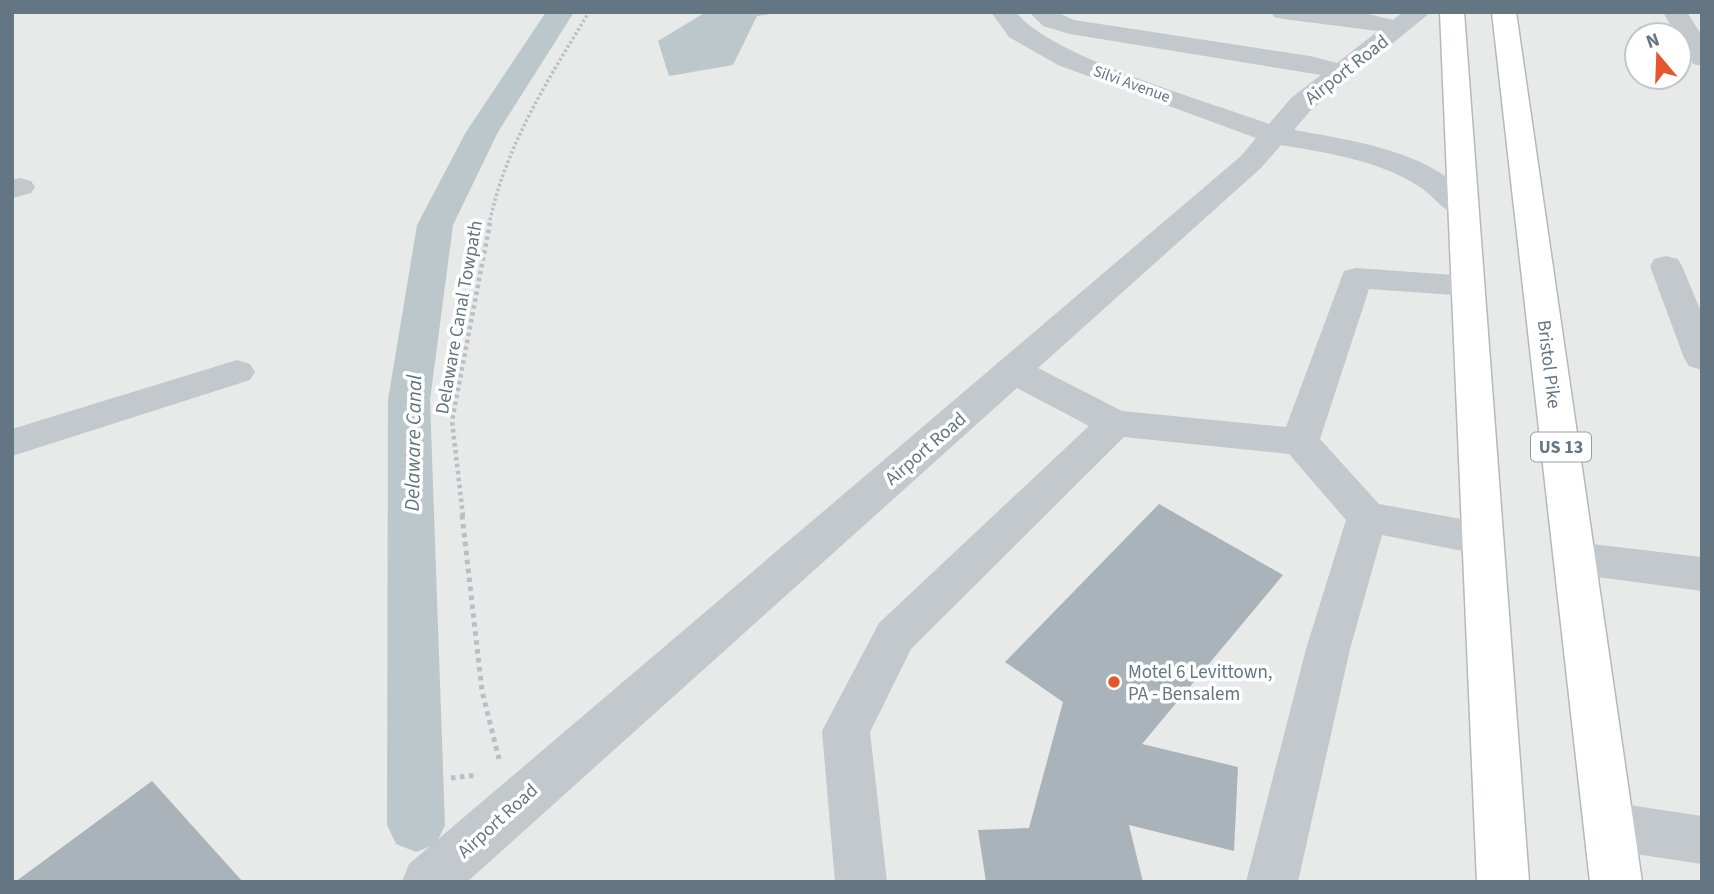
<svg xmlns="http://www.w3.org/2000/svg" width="1714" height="894" font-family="'Source Sans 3',sans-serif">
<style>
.built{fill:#e8e9e9;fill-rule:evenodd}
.water{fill:#bbc7cb}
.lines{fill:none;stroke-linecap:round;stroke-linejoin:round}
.canal{fill:#bbc7cb;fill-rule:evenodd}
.building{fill:#aab3b9}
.highway-casing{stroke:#b4b9bd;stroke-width:3}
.path-far2{stroke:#bbbfc2;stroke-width:3.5;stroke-dasharray:2.5 2.5;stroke-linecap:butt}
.path-far1{stroke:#bbbfc2;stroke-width:4.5;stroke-dasharray:3.5 3.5;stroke-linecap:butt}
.path{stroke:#bbbfc2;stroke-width:5;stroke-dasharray:4.5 4.5;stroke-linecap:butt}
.minor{fill:#c3c8cc;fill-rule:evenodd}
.highway{fill:#fff;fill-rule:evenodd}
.poi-dot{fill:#e4572e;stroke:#fff;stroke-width:2.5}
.labels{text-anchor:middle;stroke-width:7;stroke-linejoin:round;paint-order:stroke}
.far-street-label{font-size:16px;fill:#657683;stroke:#fff}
.shield{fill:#fff;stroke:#939fa8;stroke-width:2}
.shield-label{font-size:18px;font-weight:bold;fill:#657683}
.street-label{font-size:19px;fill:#657683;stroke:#fff}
.poi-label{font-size:19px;fill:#657683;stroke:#fff;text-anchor:start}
.water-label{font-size:21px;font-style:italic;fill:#60757c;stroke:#fff}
</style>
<rect width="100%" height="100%" fill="#fafaf8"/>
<path class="built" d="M12,12H1702V882H12ZM1637,35H1679V77H1637Z"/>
<path class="water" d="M706,12H782L757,16L733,65L669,76L658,41Z"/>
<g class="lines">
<path class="canal" d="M546,12H574L498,132L453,225L430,400L445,825L436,844L416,852L396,844L387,825L388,400L417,225L466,132Z"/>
</g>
<path class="building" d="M1159,504L1283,575L1142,744L1238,767L1234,851L1129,825L1143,882H986L978,830L1029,828L1063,702L1005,662Z
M152,781L243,882H15Z"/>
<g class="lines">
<g class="highway-casing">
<path id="highway" d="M1440,12H1464L1529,882H1477Z
M1492,12H1516L1642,882H1590Z"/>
</g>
<path class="path-far2" d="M489,225C505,146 548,80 589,12"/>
<path class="path-far1" d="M463,516L452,421L490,223"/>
<path class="path" d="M462,515L482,691L499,759
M451,778L478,775"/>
<path class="minor" d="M991,12H1016C1050,57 1210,102 1269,124L1291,98L1321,75L1070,34L1043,26L1029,12H1056L1074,20L1310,56L1337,63L1378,31L1283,19L1274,17L1271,12H1360L1393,20L1403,12H1431L1311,110L1294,130C1355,141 1440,152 1478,208L1474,215C1448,221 1439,200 1420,187C1379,160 1328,153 1281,145L1261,168L1038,368L1122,411L1286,427L1344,271L1356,268L1468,276L1480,279L1485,286L1480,293L1468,296L1369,289L1320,439L1379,504L1483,523L1498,528L1504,539L1498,550L1483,555L1382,535L1350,649L1298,882H1246L1306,649L1346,520L1289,454L1124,437L911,649L870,732L887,882H835L822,731L879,623L1089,426L1017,388L467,882H402L409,864L1241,156L1256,138L1058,65L1009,37Z
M1663,12H1687L1702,36V66L1693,64Z
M20,178L31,181L35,187L31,193L12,198V180Z
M1666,256L1678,259L1682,266L1702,314V370L1689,366L1684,358L1650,266L1654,259Z
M237,360L250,364L255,372L250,380L12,456V429Z
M1575,542L1702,557V591L1575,574L1560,569L1554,558L1560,547Z
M1609,802L1702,816V864L1609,850L1591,843L1584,826L1591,809Z"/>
<use href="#highway" class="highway"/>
</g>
<circle class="poi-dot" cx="1114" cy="682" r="7"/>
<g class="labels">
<g class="far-street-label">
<text transform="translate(1132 83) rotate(20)" y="6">Silvi Avenue</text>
</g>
<rect class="shield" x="1531" y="432.5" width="60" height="29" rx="5"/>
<g class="shield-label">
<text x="1561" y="453">US 13</text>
</g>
<g class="street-label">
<text transform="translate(1346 69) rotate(-38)" y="7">Airport Road</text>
<text transform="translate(458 317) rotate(-80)" y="7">Delaware Canal Towpath</text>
<text transform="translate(1550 364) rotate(83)" y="7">Bristol Pike</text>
<text transform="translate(925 448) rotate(-41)" y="7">Airport Road</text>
<text transform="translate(497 820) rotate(-42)" y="7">Airport Road</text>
</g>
<g class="poi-label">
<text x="1128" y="678">Motel 6 Levittown,<tspan x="1128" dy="22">PA - Bensalem</tspan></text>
</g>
<g class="water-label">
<text transform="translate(413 443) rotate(-89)" y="7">Delaware Canal</text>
</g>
</g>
<rect width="1714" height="894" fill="none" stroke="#657683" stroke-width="28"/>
<g transform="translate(1658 56) rotate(341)"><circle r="33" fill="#ffffff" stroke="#c1c8cd" stroke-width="2"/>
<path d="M0-5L12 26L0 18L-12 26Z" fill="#e4572e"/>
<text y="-10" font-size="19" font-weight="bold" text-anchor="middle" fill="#657683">N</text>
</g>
</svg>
